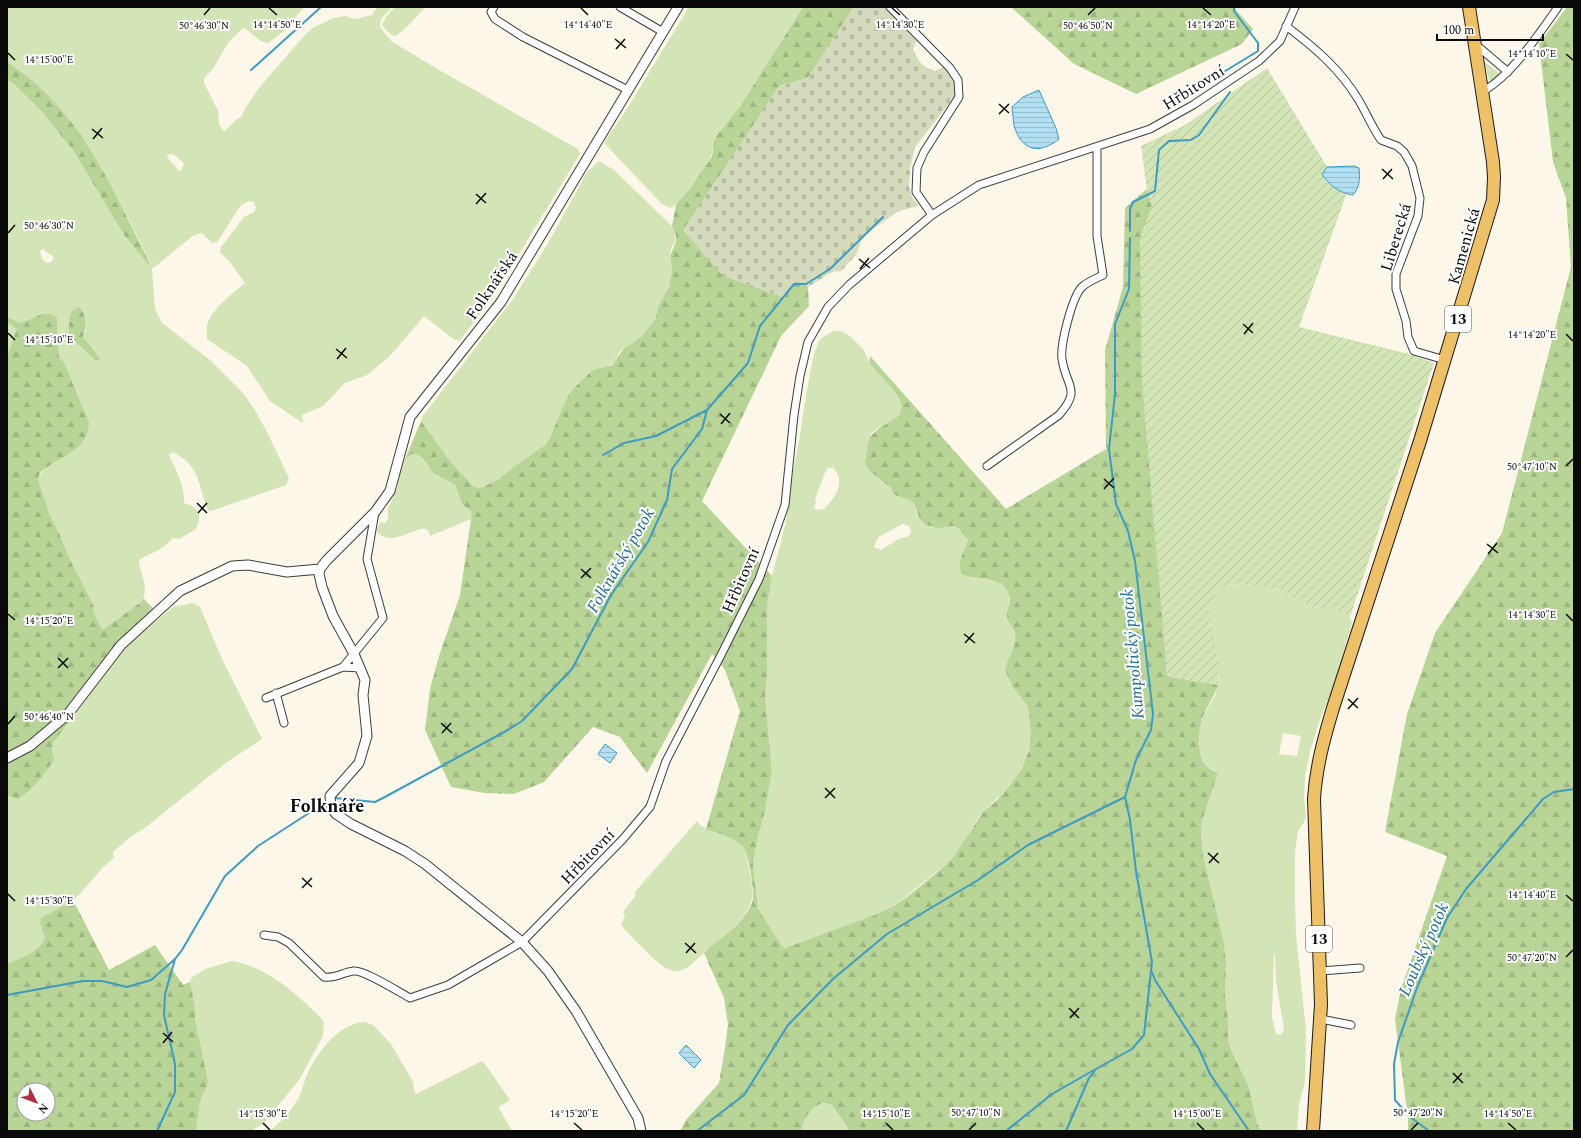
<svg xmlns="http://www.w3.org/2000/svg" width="1581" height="1138" font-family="Spectral,serif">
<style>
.grass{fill:#d3e4b6;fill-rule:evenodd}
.forest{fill:url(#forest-firs);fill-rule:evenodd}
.cemetery{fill:url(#cemetery-stones)}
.garden{fill:url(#garden-furrows)}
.water{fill:url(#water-rules);stroke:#3e9bc2}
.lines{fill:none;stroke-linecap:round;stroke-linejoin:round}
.stream{stroke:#3e9bc2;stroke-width:2}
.minor-casing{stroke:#3d3d3d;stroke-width:9}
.tertiary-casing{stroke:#3d3d3d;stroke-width:11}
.primary-casing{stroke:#1b1b1b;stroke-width:14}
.minor{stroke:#fff;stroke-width:7}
.tertiary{stroke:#fff;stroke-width:9}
.primary{stroke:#eec068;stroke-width:12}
.ticks{fill:none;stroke:#0a0a0a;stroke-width:1.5}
.labels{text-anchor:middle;stroke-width:4;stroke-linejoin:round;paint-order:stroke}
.shield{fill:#fff;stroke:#545454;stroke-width:1}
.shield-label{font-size:15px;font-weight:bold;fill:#0a0a0a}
.street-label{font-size:16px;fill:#0a0a0a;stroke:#fff}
.water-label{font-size:17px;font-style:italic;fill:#1e6a91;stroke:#fff}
.quarter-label{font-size:18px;font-weight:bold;fill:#0a0a0a;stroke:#fff}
.ticks-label{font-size:10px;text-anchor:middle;fill:#0a0a0a;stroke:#fff;stroke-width:4;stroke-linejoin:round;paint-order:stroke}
</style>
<defs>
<pattern id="forest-firs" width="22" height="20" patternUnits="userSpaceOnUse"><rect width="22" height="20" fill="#b8d497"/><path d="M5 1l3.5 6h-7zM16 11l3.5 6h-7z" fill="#9db581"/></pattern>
<pattern id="cemetery-stones" width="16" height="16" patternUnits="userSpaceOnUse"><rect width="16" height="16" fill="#d5dcbd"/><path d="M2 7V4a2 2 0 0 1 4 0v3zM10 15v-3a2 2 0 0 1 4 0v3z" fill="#b6bba1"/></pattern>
<pattern id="garden-furrows" width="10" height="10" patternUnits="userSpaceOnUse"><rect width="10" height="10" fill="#d3e4b6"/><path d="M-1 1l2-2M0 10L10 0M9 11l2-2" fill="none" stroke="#b4c29b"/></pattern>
<pattern id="water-rules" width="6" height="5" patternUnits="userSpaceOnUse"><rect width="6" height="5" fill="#b2dff1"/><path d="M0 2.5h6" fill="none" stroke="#98becd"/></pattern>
</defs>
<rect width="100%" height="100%" fill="#fdf7e9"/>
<path class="grass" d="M7,7H304L284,31L268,43C259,43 252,32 244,28C225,42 226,48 214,67C212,71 207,74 204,79V83L218,111L219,125L224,131C230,128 232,121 241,117L246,107L259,88L304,36L314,27L334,18L345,16L355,19L372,15L377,7H392L381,19L380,27L391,41L434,67L578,149L580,154L491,300L460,340H455L424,316L389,357L367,375L345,383L323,406L302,415L303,423L270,401L247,366L207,339C207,335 207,330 207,326C210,310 233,293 245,283L229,261L220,253L221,247L244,217L254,212L256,208L254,202L249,201L241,205L217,242L212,243L202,233L194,235L152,269L155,309L162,323L210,360L242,392L253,407L266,430L289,478L286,485L211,511L208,510C197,484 201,465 172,452L169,455C176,469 185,487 184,503C200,508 202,514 196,529L179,539L173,538C162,551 152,552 139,560C139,575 151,587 141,602L104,629H102L93,611L94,607L80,578L75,571L59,533L49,513L38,479C49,454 90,458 89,422L64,362L59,357L57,318L42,314L21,323L7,317V80L14,84L43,113L73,150L124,235L152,268C145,250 136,235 128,218C96,156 67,101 7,62ZM168,154C175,153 180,159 184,164L181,171L178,170L167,157ZM44,249L46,252L53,256V259L51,262L47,263L42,259L40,251ZM86,329L83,337L95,360L73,340Z
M395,7H425L410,24L396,36H394L388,32L382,25L386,17Z
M689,7H803C781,40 761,75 739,108C733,118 722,126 716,136C712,143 714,150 711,156C706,170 683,202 670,208L662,204L605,144V141L625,112Z
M1484,61L1499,73L1500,77L1493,81L1489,80Z
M599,161L614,170L672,226C681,245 671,241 670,255C669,261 672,267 672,273C671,283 666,290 662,299C656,316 653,328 638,340C634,344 628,345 624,348C612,358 620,364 600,368L555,427L545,445L516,465L499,479L481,488L474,487L450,461L421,421L422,417L513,299L547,245L587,172Z
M7,322L18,329L7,356Z
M834,331H841L850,336L864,350L869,363L898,395L902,406L899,416C890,422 873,428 869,438C866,447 880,473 885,481C887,485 891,486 892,491L911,501L915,507L918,517L931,527L942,528L954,526L959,529L968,540L967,547L964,551L970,578L997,581L1005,587L1010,594L1007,619L1015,634L1014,643L1006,666C1012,679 1022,692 1027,706C1037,731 1028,762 1012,783C1003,794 991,803 982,813C971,826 965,843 954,856C944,867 932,875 921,884C912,891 903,900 893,906C862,925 819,935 785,948L781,945L758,908L753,863L758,836L763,820L772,772L765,696L767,676V606L772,576L786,522L792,477L800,436L804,407L813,357L819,341L824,336ZM828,468H833C847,481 835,498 824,509L816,510L814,507L816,503L815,499L825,473ZM903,524L909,526L911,531L909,536L897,540L881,550L874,547L878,537Z
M415,453C423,457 427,465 433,472C438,478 448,480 455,485L462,504L472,512V516L471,519L430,536L428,530C416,523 394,549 377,532C377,528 378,525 381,522L385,523L388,519V508L397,489L402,462L408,456Z
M1234,584L1282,590L1296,600L1313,607L1340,611L1350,617L1352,623L1331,693L1322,713L1310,751L1305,777L1304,797L1306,816L1304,822L1298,831L1295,853V902L1296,934L1306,1030L1305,1081L1299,1105L1297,1131H1261L1257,1123L1249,1087L1231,1050L1228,1041V1020L1225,996L1226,962L1224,943L1203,855L1201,834L1202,821L1218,773L1205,764L1202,758L1200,752L1199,726L1203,715L1215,696L1218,685L1219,663L1212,631L1209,613L1210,605L1213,596L1220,589ZM1283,733L1301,736L1297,756L1279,754ZM1274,954L1275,955L1276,981L1284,1029L1281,1035L1276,1034L1272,1017Z
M193,603L200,607L222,659L262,739L227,762L146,827L129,838L113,852L114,858C98,869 88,888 73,900C61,908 48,911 40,923L45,938C38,952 20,958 7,964V795L15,798L27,793L44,774L54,757L52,749L55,738L77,712L106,671L124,648L173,607Z
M697,821C703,831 710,828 719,832C726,835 737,840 743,846C746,850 747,859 748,864C754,891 757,905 735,926L688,967C682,970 676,973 670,970C658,966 633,937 622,927L621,924L625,917L623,912L636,895L635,892Z
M232,961C270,968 296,994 322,1019L324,1022L323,1036L299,1080L263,1124L251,1131H196L200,1102L205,1090L195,1020V1007L190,982L191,978L205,969Z
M364,1022L373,1025L391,1044L413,1082L414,1091L416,1094L482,1061L485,1064L510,1100L499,1107V1108L512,1131H269C282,1122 291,1111 299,1097C302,1090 304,1083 306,1077C317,1053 336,1025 364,1022Z
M823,1103L832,1105L850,1131H799L802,1129C804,1117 811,1107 823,1103Z"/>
<path class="forest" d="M803,7H854L808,78L779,86L722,275L783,297L794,285L804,282L808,287L809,306L781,336L702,501L772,576L767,606V676L765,696L772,772L763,820L758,836L753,863L758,908L781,945L785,948L875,915L892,907L907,897L941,869L954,856L983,812L997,800L1012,783L1022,768L1029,750L1031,732L1029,712L1027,705L1013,687L1005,670C1007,658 1016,647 1015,634C1014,628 1008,623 1007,618C1006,610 1012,602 1009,594C1000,568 957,589 960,563C961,555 966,548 968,540L959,529L954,526C950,526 945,528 941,528C933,528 920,524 918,515C917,510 915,505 911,501C904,496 893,498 891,488L870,471L865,463L869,438L879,428L899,416L902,406L898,395L869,363L870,356L1006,509L1106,449L1105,350L1123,287L1125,208L1147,189L1152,206L1140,239L1167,676L1218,685C1214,697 1208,704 1203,716C1198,726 1197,755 1205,764C1208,768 1214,771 1218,773L1202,821L1201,834L1203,855L1224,943L1226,962L1225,996L1228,1020V1041L1231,1050L1249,1087L1257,1123L1261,1131H850L832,1105L823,1103C811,1107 804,1117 802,1129L799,1131H680L686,1120L719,1083L725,1048L728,1024L724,998L704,953C719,939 740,926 750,908C752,904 753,900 753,896C754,887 748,851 742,845C730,836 719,833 706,829L740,711L725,670L712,654L647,773L620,737L593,727L544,782L514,794L485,793L451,787L425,730L430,689L439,656L460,595L471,519L472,512L462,504L455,485C448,480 439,478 433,472C427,466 423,453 412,454L405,459L421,421L450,461L474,487L481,488L499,479L516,465L545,445L550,437L565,403L569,394L580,382L593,370L612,365L625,347L632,344L644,334L655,319L660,303L669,286L672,272L670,256L676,242V235L672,226L676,204L690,189L711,158L713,152V144L716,136L739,108Z
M1011,7H1235L1236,10L1253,29L1242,44L1136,94L1074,64Z
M1567,7H1574V1131H1408V1118L1395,1019L1401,989L1447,856L1385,832L1407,714L1435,633L1502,533L1571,267L1566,198L1553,162L1539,44Z
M7,62C65,99 97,156 127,217C135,235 145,251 152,269L124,235L73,150L43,113L14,84L7,80Z
M79,307C87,314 86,328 83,337L99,357L100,361L95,360L69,336C69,325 67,310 79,307Z
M42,314H51L57,318L59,357L64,362L89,422C90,452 58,456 40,473L38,479L49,513L59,533L75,571L80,578L94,607L93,611L102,629H104L141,602L143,598L153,608L118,641L65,710L27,742L7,752V356L17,329L7,322V317L21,323Z
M77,712L54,741L52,749L54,760C44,774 33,791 17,799L7,795V763L32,750Z
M73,900L109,970L155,945L183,985L190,982L195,1007V1020L208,1082L200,1102L196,1131H7V964C20,958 39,952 45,938L40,923L41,918ZM24,1090H48V1114H24Z"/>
<path class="cemetery" d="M854,7H885L917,40L913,49C919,63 921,65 934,71L944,67C953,76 957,84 955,96L915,147L910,169L909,187L912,197L919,206L899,211L863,236L856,255L841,271L832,272L808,287L804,282L794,285L783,297L722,275L683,230L779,86L808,78Z"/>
<path class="garden" d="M1267,68L1327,167L1322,174L1325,181L1346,195L1299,327L1409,354L1434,363L1350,617L1340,611L1313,607L1296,600L1282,590L1234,584L1220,589L1212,599L1209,613L1219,663L1218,685L1167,676L1142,383L1140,239L1152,206L1147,189L1141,146L1185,125Z"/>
<path class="water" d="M1039,90L1056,128L1059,139C1039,155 1022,151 1014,126C1013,120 1013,113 1012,107L1023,97Z
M1354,166L1359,168C1360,179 1360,187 1353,195C1341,194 1327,184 1322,174L1327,167Z
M605,744L617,753L610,763L598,754Z
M686,1045L701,1060L694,1068L679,1053Z"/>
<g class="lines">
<path class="stream" d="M251,70L321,7
M1217,76L1258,51V43L1234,11V7
M1130,231V209L1133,202L1155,191L1159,150L1169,141L1191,140L1199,135L1230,92
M603,455L624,443L656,436L707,410
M334,798L375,802L383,798L506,731L522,721L572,669L611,595L648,542L667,500L672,469L702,429L707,410L748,363L760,326L794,284H806L830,269L883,217
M1152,972L1155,980L1199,1049L1210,1074L1249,1131
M7,995L83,981H102L127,987L151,980L175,959L182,950L225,876L258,846L326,802
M157,1131L175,1092V1064L164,1015L165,994L175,959
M697,1131L744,1095L788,1025L833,979L887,934L978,880L1028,845L1125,797
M1006,1131L1052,1094L1094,1070
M1066,1131L1089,1078L1096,1069L1132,1049L1144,1035L1152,962L1136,871L1130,820L1125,797L1136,760L1151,730L1153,714L1135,561L1128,531L1116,504L1109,449L1115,394V324L1129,289L1130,238
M1429,1131L1409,1116L1395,1100L1394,1064L1398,1042L1418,985L1447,918L1466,889L1543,799L1554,792L1574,789"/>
<g class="minor-casing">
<path id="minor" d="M494,7L491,12L495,19L523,37L628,90
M620,7L663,32
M890,7L950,68L958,80L959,97L924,152L917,168L916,192L932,215
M1286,26C1314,47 1340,69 1358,99C1366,112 1372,127 1381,140L1397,146L1404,152L1412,166L1420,198L1418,216L1396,274V289L1406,321L1408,337L1414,351L1445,360
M1475,44L1508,72
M1483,91C1510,77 1540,33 1558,7
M987,466L1059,415C1082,389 1066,387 1062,359C1060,345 1072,297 1082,287C1087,282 1097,278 1103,275L1097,236V147
M343,667L360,668
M276,693L284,723
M266,698L343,667L383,618L367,559L375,512
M264,935L278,937L289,943L324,977C335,979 343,972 354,971C364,970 399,992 410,998L448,985L522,942L623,839L650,807L666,761L721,655L759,579L785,505L794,415L800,376L808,342L828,307L849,285L932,215L979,185L1150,129L1193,105L1259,61L1280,41L1295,7
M1321,971L1360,968
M1321,1019L1351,1025"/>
</g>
<g class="tertiary-casing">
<path id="tertiary" d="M7,758L30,746L68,714L121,645L180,591L232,566L248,565L287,572L320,569
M641,1131L638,1118L576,1011L548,971L522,942L425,864L405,851L351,824L336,814L331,807L330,796L359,763L367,736L363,695L365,680L354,654L333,616L322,587L319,574L320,569L326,561L375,512L390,491L410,417L501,302L678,7"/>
</g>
<g class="primary-casing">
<path id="primary" d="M1313,1131L1321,1004L1314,799C1316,767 1324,738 1333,708L1420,441L1493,200L1494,177L1493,162L1469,7"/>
</g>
<use href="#minor" class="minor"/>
<use href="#tertiary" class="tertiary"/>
<use href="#primary" class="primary"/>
</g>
<path class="ticks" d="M269,8L277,15M581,8L588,15M892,8L900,15M1203,8L1211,15M204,15L210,8M1088,15L1095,8M615,39L626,48M616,49L625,39M8,53L15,60M1566,54L1573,60M999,104L1009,113M999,114L1009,104M92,129L103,138M93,139L102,128M1382,169L1393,179M1383,179L1392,169M476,194L486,203M476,204L486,193M8,233L15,225M859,259L870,268M860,269L869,258M1243,324L1253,333M8,333L15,340M1244,334L1253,323M1566,334L1573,341M336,349L347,358M337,359L346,348M720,414L730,423M721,424L730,413M1566,466L1573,459M1104,479L1114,488M1104,489L1114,478M197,503L207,513M198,513L207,503M1487,544L1498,553M1488,554L1497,543M581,569L591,578M581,578L591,568M8,614L15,620M1566,614L1573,621M964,634L975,643M965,643L974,633M58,658L68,668M58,668L68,658M1348,699L1358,708M1348,709L1358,698M441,723L452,733M8,724L15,716M442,733L451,723M825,788L835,798M825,798L835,788M1208,853L1219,863M1209,863L1218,853M302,878L312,887M302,888L312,878M8,894L15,901M1566,895L1573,901M685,943L696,953M686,953L695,943M1566,957L1573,950M1069,1008L1079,1018M1070,1018L1079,1008M163,1033L173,1042M163,1043L172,1032M1453,1073L1463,1083M1453,1083L1462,1073M263,1123L270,1130M574,1123L582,1130M886,1123L893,1130M1197,1123L1204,1130M1508,1123L1516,1130M969,1130L976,1123M1411,1130L1418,1123"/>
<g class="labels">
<g class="shield">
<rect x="1445" y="306" width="26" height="26" rx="3"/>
<rect x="1306" y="926" width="26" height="26" rx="3"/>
</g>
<g class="shield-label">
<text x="1458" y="324">13</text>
<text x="1319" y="944">13</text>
</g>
<g class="street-label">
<text transform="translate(1193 87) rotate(-32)" y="6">Hřbitovní</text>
<text transform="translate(1395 237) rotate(-73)" y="6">Liberecká</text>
<text transform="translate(1463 246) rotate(-74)" y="6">Kamenická</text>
<text transform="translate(491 285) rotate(-56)" y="6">Folknářská</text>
<text transform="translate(740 580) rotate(-66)" y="6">Hřbitovní</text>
<text transform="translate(587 856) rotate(-46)" y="6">Hřbitovní</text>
</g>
<g class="water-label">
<text transform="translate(620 560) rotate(-60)" y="6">Folknářský potok</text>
<text transform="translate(1132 654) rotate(-95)" y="6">Kumpoltický potok</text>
<text transform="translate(1423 949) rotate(-66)" y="6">Loubský potok</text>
</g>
<g class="quarter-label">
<text x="327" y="812">Folknáře</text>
</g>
</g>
<g class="ticks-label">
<text x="1211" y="28">14°14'20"E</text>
<text x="277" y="28">14°14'50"E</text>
<text x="588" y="28">14°14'40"E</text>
<text x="900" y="28">14°14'30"E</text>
<text x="204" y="29">50°46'30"N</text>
<text x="1088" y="29">50°46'50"N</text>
<text x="1532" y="57">14°14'10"E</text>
<text x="49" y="63">14°15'00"E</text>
<text x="49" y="229">50°46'30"N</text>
<text x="1532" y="338">14°14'20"E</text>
<text x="49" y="343">14°15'10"E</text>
<text x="1532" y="470">50°47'10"N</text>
<text x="1532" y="618">14°14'30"E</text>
<text x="49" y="624">14°15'20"E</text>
<text x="49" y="720">50°46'40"N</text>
<text x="1532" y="898">14°14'40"E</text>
<text x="49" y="904">14°15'30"E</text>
<text x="1532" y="961">50°47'20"N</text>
<text x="976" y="1116">50°47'10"N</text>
<text x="1418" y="1116">50°47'20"N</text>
<text x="263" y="1117">14°15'30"E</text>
<text x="574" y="1117">14°15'20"E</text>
<text x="886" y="1117">14°15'10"E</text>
<text x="1197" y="1117">14°15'00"E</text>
<text x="1508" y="1117">14°14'50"E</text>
</g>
<rect width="1581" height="1138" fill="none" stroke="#0a0a0a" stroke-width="16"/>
<g transform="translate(36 1102) rotate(132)"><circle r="19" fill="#ffffff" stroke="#9d9d9d"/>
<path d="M0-3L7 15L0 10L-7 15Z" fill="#af2e41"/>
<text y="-6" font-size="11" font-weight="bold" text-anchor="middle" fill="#0a0a0a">N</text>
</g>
<path d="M1437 34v6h106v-6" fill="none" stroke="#0a0a0a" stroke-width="2"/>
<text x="1443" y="34" font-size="12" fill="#0a0a0a" stroke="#ffffff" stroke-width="3" paint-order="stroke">100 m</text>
</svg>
